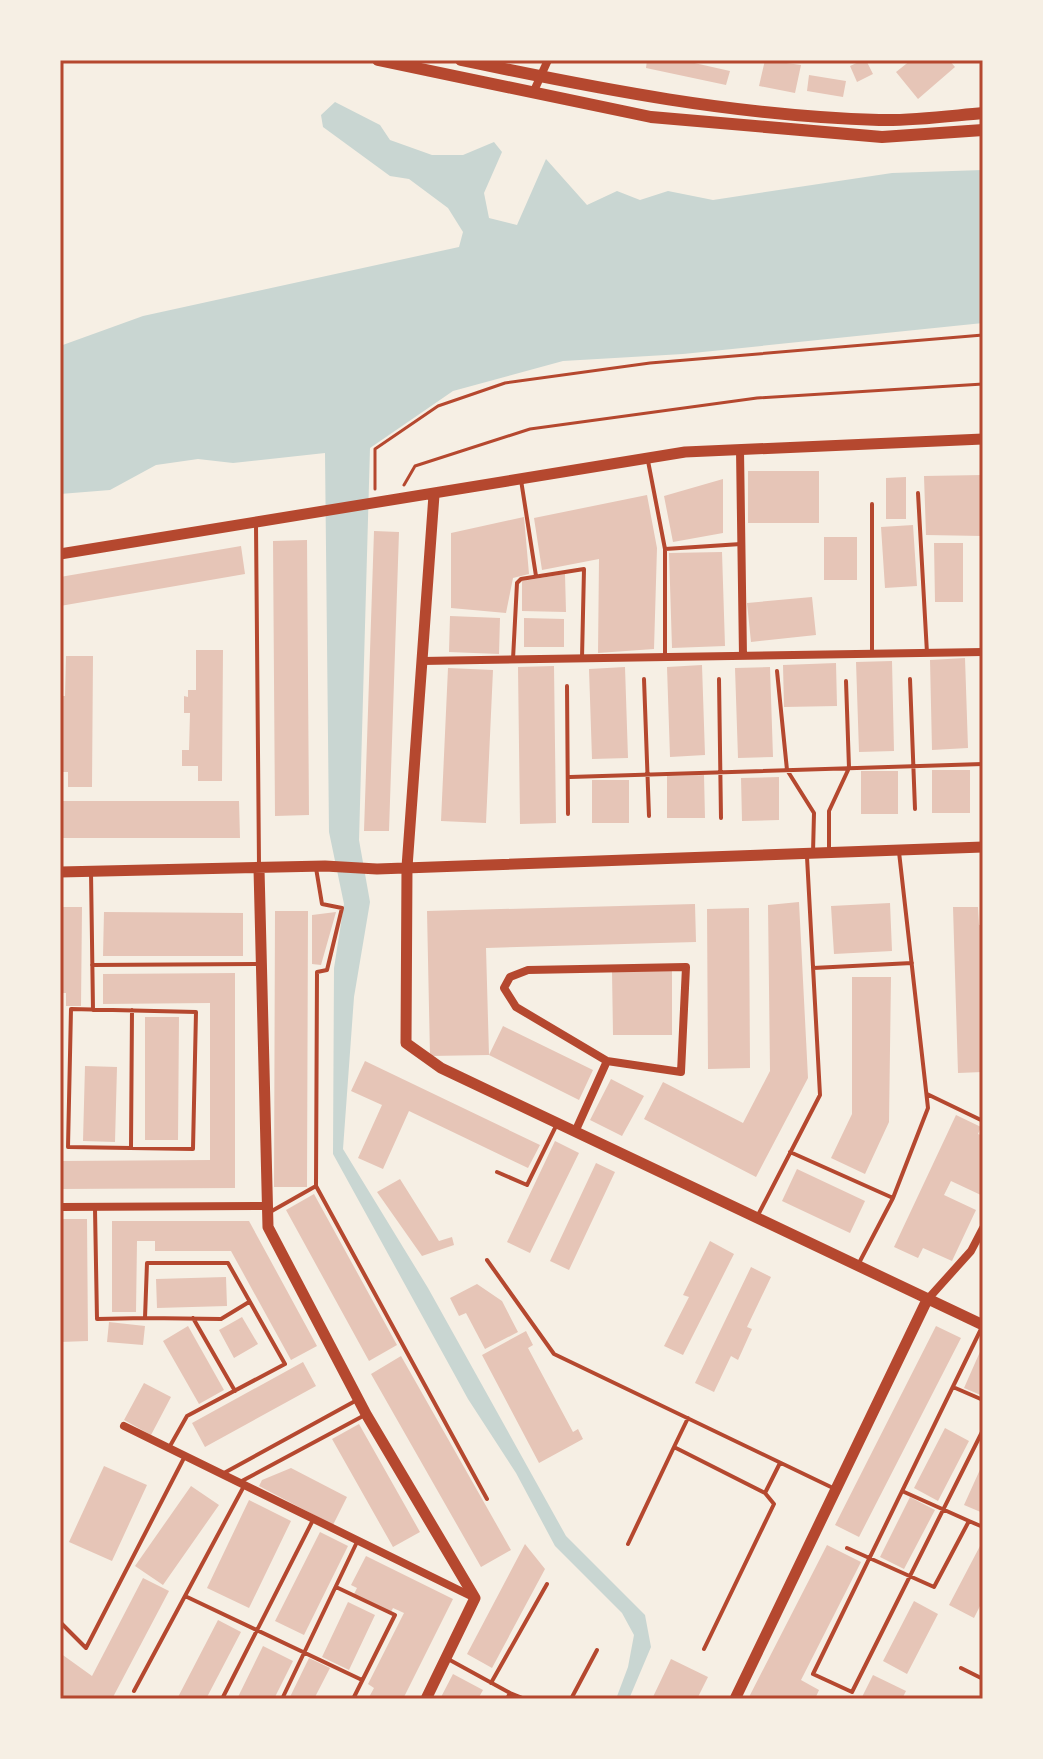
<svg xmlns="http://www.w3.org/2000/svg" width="1043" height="1759" font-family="Arial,sans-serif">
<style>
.water{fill:#c9d6d2}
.building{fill:#e6c5b7}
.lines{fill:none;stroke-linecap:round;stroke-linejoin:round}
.path{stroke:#b5482f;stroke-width:3}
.service{stroke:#b5482f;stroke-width:4}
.minor{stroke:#b5482f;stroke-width:8}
.tertiary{stroke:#b5482f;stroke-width:11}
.secondary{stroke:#b5482f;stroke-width:12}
.neatline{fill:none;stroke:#b5482f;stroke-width:3}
</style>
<rect width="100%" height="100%" fill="#f6efe4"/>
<path class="water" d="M335,102L380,125L390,140L432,155H463L494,142L502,152L484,193L489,218L517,225L546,159L587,205L617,191L640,200L668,191L713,200L892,173L983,170V323L683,354L563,361L453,391L370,448L359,840L370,902L354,997L343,1149L428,1288L566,1536L645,1615L651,1647L629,1699H616L628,1667L634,1635L622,1613L555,1546L516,1473L468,1399L333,1154L334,968L344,904L329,832L325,453L233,463L198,459L156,465L110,490L60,494V346L143,316L459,247L463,232L448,208L409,179L390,176L323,127L321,115Z"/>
<path class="building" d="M647,60H681L730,71L726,85L646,68Z
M765,60L801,65L795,93L759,86Z
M863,60H866L873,74L857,82L850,66Z
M911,60H949L955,67L918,99L896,72Z
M809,75L846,81L843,97L807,91Z
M748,471H819V523H748Z
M983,475V536L926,535L924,476Z
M906,477V519H886V478Z
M723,479V533L673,542L664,496Z
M647,495L657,548L654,649L598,653L599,559L542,570L534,518Z
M524,517L529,574L513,578L506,613L451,608V533Z
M913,525L917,586L885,588L881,527Z
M374,531L399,532L389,831H364Z
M824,537H857V580H824Z
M307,540L309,815L275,816L273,541Z
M934,543H963V602H935Z
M241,546L245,574L60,606V577Z
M722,552L725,646L672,648L669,553Z
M565,574L566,612L522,611V581Z
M812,597L816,635L751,642L747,603Z
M450,616L500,618L499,654L449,652Z
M524,618L564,619V647H524Z
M196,650H223L222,781H198V766H182V750H189L190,713H184V696L188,697V690H196Z
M66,656H93L92,787H68V772H60V696H65Z
M965,658L968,748L932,750L930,660Z
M892,661L894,751L859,752L856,662Z
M836,663L837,706L784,707L783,665Z
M702,665L705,755L670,757L667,667Z
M554,666L556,823L520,824L518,667Z
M625,667L628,758L592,759L589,669Z
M770,667L773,757L738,758L735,668Z
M448,668L493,670L486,823L441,821Z
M932,770H970V813H932Z
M861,771H898V814H861Z
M704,775L705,818H667V776Z
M779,777V820L742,821L741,778Z
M592,780H629V823H592Z
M60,801H239L240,838H60Z
M799,902L808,1078L756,1177L644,1119L663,1082L743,1123L770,1071L768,905Z
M890,903L892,951L834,954L831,906Z
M695,904L696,942L486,948L489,1055L430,1056L427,911Z
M60,907H82L81,1006H66V993H60Z
M953,907H978L979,925H983V1072L958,1073Z
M749,908L750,1068L708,1069L707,909Z
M275,911H308L307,1187H274Z
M104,912L243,913V956H103Z
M336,912L321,965L312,964V915Z
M612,971H672V1035H613Z
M235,973V1188L60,1189V1161L210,1160V1003L103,1004V974Z
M852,977H891L889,1122L865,1174L831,1158L852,1114Z
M145,1017H179L178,1140H145Z
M503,1026L593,1070L579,1100L489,1055Z
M365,1061L540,1145L528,1168L409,1111L383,1169L358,1158L382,1105L351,1091Z
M85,1066L117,1067L115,1142L83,1141Z
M611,1079L644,1096L622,1136L590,1120Z
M956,1115L981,1127L978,1134L983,1136V1196L951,1181L944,1195L976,1210L952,1261L923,1248L918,1258L894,1247Z
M555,1141L579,1153L530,1253L507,1242Z
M596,1163L615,1172L569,1270L550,1261Z
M797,1169L865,1201L850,1233L782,1201Z
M400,1179L439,1241L452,1237L454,1245L422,1256L377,1192Z
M314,1194L397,1345L369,1361L286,1210Z
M60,1219H87L88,1341L60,1342Z
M112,1221H249L317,1346L291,1360L231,1251H155V1241H137L136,1312H112Z
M710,1241L734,1254L683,1355L664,1346L689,1297L683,1295Z
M751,1267L771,1277L747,1327L752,1329L738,1360L731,1356L714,1392L695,1383Z
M226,1277L227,1306L157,1308L156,1279Z
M477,1284L502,1301L518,1332L485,1349L466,1313L459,1316L450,1298Z
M242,1317L258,1344L234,1358L219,1330Z
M109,1322L145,1326L143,1345L107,1342Z
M188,1326L224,1390L199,1404L163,1341Z
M936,1326L961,1338L859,1537L835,1525Z
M526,1331L533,1345L528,1348L573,1432L578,1429L583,1439L539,1463L482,1355Z
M983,1345V1396L964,1388Z
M401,1356L511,1550L481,1567L371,1374Z
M303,1362L316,1386L205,1447L192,1423Z
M144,1383L171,1397L151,1435L124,1420Z
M359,1424L420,1532L393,1547L332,1439Z
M945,1428L969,1441L938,1501L914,1488Z
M983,1463V1513L964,1505Z
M104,1466L147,1485L112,1561L69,1542Z
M291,1468L347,1497L333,1525L259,1486L262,1480Z
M191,1486L219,1505L163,1585L135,1566Z
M910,1497L935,1510L904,1569L880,1557Z
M249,1500L291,1521L249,1608L207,1588Z
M320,1532L348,1546L304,1635L275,1621Z
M525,1544L545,1569L492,1668L467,1654Z
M827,1545L861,1562L801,1680L819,1690L815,1699H748Z
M980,1546L983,1547V1600L974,1618L949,1605Z
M366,1556L453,1599L403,1699H368L374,1688L368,1684L404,1613L393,1608L391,1612L354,1594L357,1588L351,1585Z
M143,1578L169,1591L112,1699H60V1653L92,1676Z
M914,1601L938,1614L907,1674L883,1661Z
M348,1602L375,1615L349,1670L322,1657Z
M218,1620L241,1632L206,1699H177Z
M263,1646L293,1661L274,1699H237Z
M309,1658L330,1668L314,1699H289Z
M671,1659L708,1677L697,1699H652Z
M453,1674L483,1690L478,1699H440Z
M873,1675L906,1691L902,1699H861Z"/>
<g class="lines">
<path class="path" d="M404,485L415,466L530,429L757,398L983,384
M375,489V449L438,406L505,383L650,363L983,335"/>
<path class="service" d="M648,461L665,549V655
M521,480L536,576
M918,493L927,653
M256,525L259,865
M665,549L741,544
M872,654V504
M513,659L517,583L521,579L584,569L582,658
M777,671L787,770L814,813L813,853
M644,679L649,816
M719,679L721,818
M910,679L915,809
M567,686L568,814
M570,777L983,764
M829,849V811L849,768L846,681
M316,868L322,904L342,908L327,970L317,972L316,1186L487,1499
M91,872L93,1010
M92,965L258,964
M813,968L912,963
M71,1009L196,1012L193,1149L68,1147Z
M927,1094L983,1121
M131,1148L132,1010
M790,1152L893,1198L928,1108L899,852
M497,1172L527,1185L556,1126
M95,1209L97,1319L145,1318
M270,1212L316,1186
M757,1217L820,1095L807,857
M487,1260L554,1354L833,1488
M859,1263L893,1198
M193,1318L235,1391
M982,1327L813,1674L852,1692L983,1430
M953,1387L983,1400
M170,1446L187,1416L285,1364L228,1263H147L145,1318L221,1319L249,1302
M674,1447L688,1418
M224,1473L357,1400
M240,1482L363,1416
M902,1491L969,1521
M765,1493L780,1463
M628,1544L674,1447L765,1493L774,1504L704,1649
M847,1548L934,1587L969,1521L983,1527
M336,1587L395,1615L353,1699
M185,1596L362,1680
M60,1622L86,1648L185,1456
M448,1659L510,1693L507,1699
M961,1668L983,1679
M491,1683L547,1584
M134,1691L244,1486
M510,1693L525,1699
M222,1699L313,1520
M282,1699L357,1542
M571,1699L597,1650"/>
<path class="minor" d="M533,93L548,60
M740,450L743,656
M422,661L983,652
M575,1132L607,1061L516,1007L504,988L510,977L528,970L686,967L681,1072L607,1061
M60,1207L268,1206
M927,1300L971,1251L983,1228
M124,1426L475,1598"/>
<path class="tertiary" d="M434,495L407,867L406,1043L441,1068L983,1325
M60,554L685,452L983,439
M259,869L268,1227L366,1414L475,1598L426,1699
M60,872L325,866L377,869L983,847
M735,1699L927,1300"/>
<path class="secondary" d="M378,60L651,117L882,137L983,130
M461,60C599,89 737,116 879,120C913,121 949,116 983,113"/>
</g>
<rect width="1043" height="1759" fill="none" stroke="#f6efe4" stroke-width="124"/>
<rect x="62" y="62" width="919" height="1635" class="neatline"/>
</svg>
